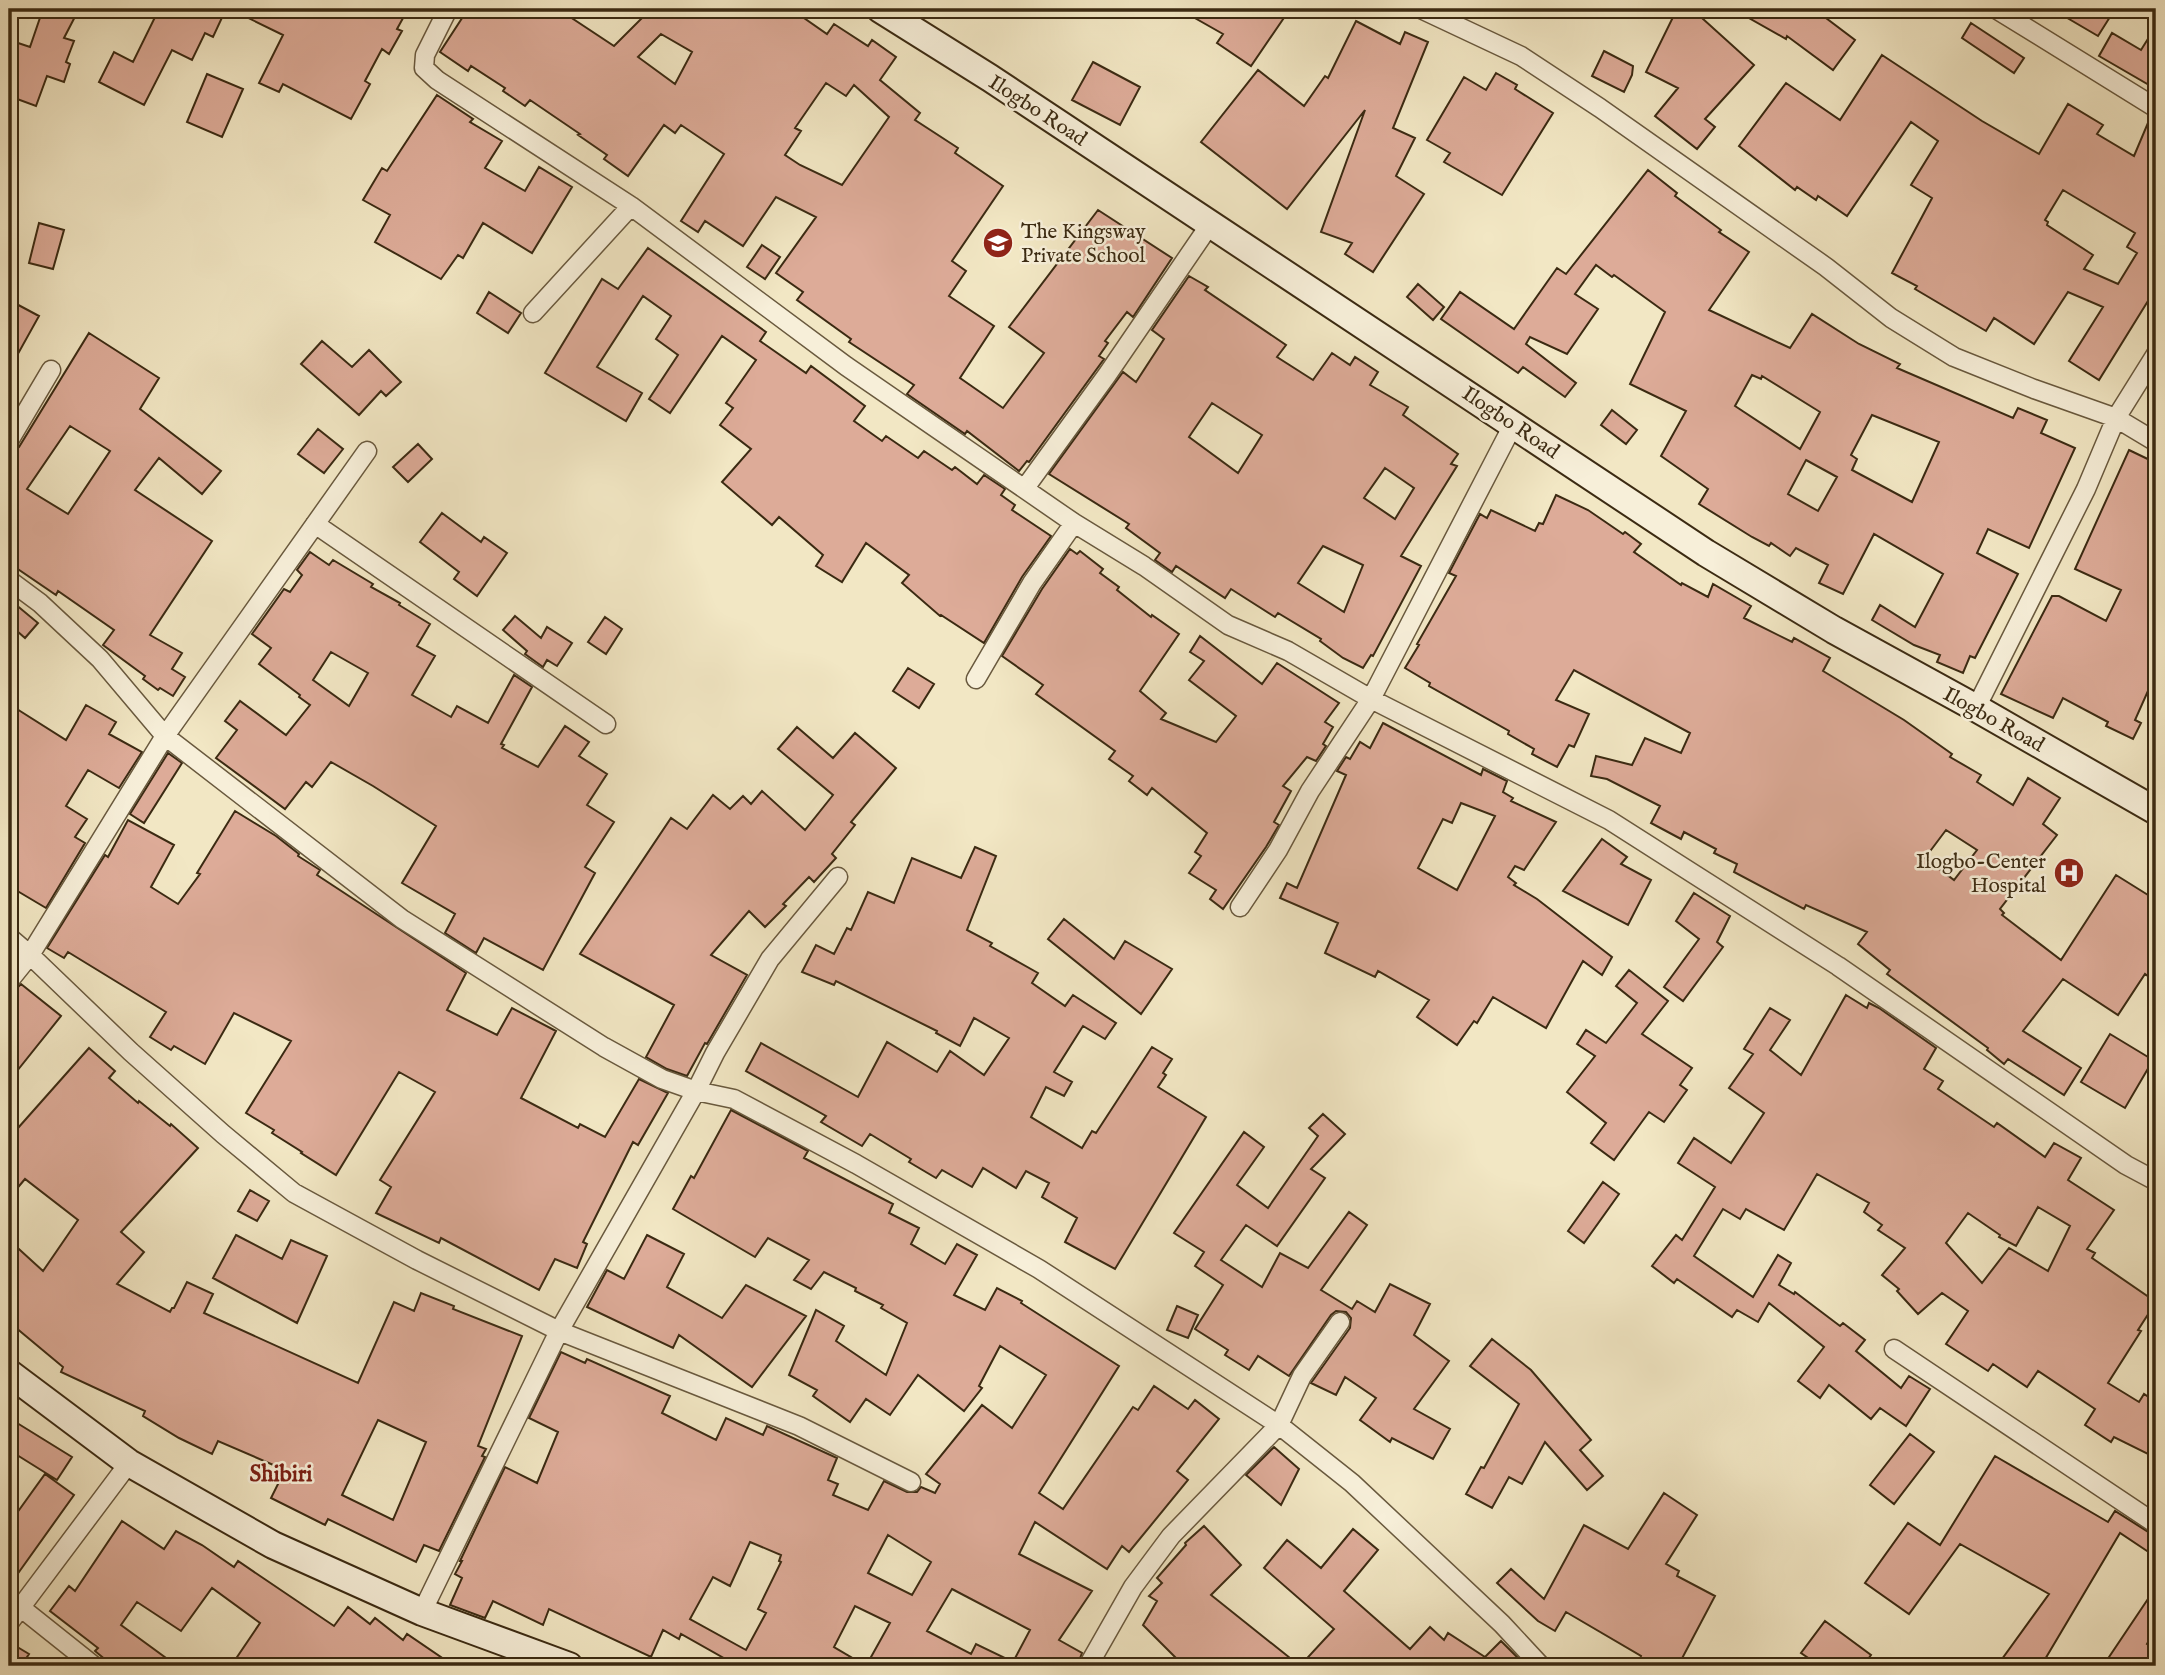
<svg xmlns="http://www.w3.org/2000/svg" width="2165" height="1675" font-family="'IM FELL English',serif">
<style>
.building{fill:#ddab98;stroke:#3b2a12;stroke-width:2;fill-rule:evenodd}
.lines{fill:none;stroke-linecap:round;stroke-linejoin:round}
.minor-casing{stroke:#69593e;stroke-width:21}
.secondary-casing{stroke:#3b2a12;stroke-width:30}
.minor{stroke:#f7efd9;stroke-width:18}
.secondary{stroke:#f7efd9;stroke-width:26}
.labels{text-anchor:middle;stroke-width:5;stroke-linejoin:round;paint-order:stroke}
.street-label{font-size:21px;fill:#3b2a12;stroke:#f7efd9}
.poi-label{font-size:21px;fill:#3b2a12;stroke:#f7efd9;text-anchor:start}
.neighbourhood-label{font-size:23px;font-weight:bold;fill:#7a1f14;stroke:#f7efd9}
</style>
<rect width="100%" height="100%" fill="#f2e7c4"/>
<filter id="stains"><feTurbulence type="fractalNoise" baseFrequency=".00286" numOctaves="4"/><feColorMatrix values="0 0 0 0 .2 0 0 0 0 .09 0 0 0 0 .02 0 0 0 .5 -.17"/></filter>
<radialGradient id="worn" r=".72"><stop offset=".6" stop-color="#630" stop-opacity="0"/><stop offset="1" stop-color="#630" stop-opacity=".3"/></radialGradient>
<path class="building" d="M43,9H79L64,38L74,41L66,62L70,64L64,82L47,76L36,106L9,96V40L30,47Z
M159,9H226L213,37L205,33L192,60L172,50L144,105L99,82L114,52L133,62Z
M230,9H408L397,29L402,31L389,54L382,49L365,81L370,84L351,119L283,84L279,92L259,83L283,35Z
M468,9H558L614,46L651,9H791L827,34L834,24L868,46L872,40L896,57L880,80L920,113L915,120L958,148L955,153L1003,186L952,261L966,271L949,296L994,326L960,378L1003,408L1044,353L1009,327L1098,210L1172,258L1133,317L1127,312L1105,341L1108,343L1099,356L1104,359L1029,462L1027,461L1019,471L967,431L965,434L907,394L914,385L849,342L851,339L797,300L803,292L776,273L816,217L776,197L743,246L705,221L698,232L681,221L724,154L681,125L675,133L664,125L628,176L604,159L607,155L578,135L580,134L530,100L525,106L503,91L505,88L471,66L468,71L440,52ZM661,34L692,52L675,84L638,57ZM826,83L846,96L854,85L889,117L842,185L800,165L785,155L801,131L795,128Z
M1179,9H1290L1251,66L1217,43L1223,34Z
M1677,9H1692L1754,65L1705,119L1715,127L1697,149L1655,116L1678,88L1646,72Z
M1733,9H1771L1783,15L1787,9H1814L1855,40L1833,70L1787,36L1786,39Z
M2052,9H2115L2098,36Z
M1356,21L1400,44L1405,32L1428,42L1393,128L1415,138L1396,176L1424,194L1373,272L1345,254L1352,243L1321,232L1365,110L1287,209L1201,142L1258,70L1304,106L1325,76L1328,78Z
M1971,23L2024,58L2014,73L1962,38Z
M2156,26V89L2099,56L2112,33L2141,50Z
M1604,51L1633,66L1632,75L1624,92L1592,76Z
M1882,55L1982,121L2039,154L2068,104L2103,125L2097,134L2134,156L2150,118L2156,119V288L2099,380L2069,361L2103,307L2068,292L2034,344L1994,318L1986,331L1915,289L1917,286L1892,273L1932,198L1911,185L1938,141L1911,122L1847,216L1818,196L1816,200L1797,187L1795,190L1739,146L1786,83L1840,120ZM2063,190L2135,233L2127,247L2137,253L2118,284L2084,269L2093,255L2047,225L2048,222L2045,220Z
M1093,62L1140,87L1120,125L1072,100Z
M1496,73L1517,85L1515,89L1553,113L1502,195L1444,162L1450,153L1427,140L1464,77L1486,90Z
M207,74L243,89L222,137L187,122Z
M437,95L473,119L470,122L502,141L485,168L525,191L539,167L572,187L532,253L483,223L463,258L458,255L441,279L375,242L390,215L363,200L382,168L387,171Z
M1648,170L1677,193L1675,196L1721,230L1719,232L1749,252L1709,310L1790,348L1812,314L1859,344L1900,364L1897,368L2013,418L2018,408L2047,420L2041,433L2075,448L2029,548L1988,529L1977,553L2018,574L1975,658L1970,656L1963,673L1937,662L1940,655L1914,645L1872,620L1880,605L1915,627L1943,574L1874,534L1843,594L1819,583L1828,565L1796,548L1790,556L1771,543L1769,546L1752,537L1699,504L1708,489L1661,456L1686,411L1630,384L1665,312L1614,275L1612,277L1596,265L1575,294L1598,309L1567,354L1530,337L1526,344L1576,383L1565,397L1523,367L1518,373L1441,319L1460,292L1514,329L1557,268L1566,274ZM1752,375L1761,379L1762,376L1820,412L1800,449L1735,406ZM1872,415L1939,442L1912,502L1852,470L1857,459L1851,455ZM1806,460L1837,477L1818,511L1788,494Z
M39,223L64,230L53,269L29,263Z
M762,245L780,257L765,279L747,267Z
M648,248L766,332L760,341L806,373L811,366L865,406L854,421L882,441L886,436L918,458L924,451L952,470L955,467L977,484L984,475L1005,489L1001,495L1015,505L1012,510L1051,536L1022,577L984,643L941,615L940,616L902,583L909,575L866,543L842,582L816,566L823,555L779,517L772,525L722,482L751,449L720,425L733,408L726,403L756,360L722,336L670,413L649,399L678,355L656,339L671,316L643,296L597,367L642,393L626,421L545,373L602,279L618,289Z
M1189,276L1208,287L1205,290L1286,345L1277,357L1313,380L1332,353L1350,365L1355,357L1378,372L1370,385L1408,407L1403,415L1458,454L1451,464L1457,466L1401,556L1421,566L1373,656L1371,655L1363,668L1343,658L1320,641L1321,639L1278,613L1275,617L1231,589L1225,598L1176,566L1172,572L1155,560L1160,553L1126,528L1129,524L1049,474L1123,372L1136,382L1164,339L1152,330ZM1212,403L1262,435L1238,473L1189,437ZM1385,468L1414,488L1395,519L1364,498ZM1323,546L1363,565L1344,612L1298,583Z
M1418,284L1444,307L1433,320L1407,297Z
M489,292L521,313L508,333L477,313Z
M9,300L39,316L9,370Z
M89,333L159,378L140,409L221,471L202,494L159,458L135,490L212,541L150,635L182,653L172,669L185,677L173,696L160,688L158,690L143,679L145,676L103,645L114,630L58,591L56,595L9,563V454L19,447ZM70,426L110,451L68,514L27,489Z
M322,341L352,367L369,350L401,382L386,396L381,391L359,415L301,364Z
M1612,410L1637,430L1626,444L1601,425Z
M318,429L343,449L324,473L298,454Z
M418,444L432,459L408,482L393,467Z
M2129,450L2156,463V673L2135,720L2141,723L2133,739L2106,726L2108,722L2063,698L2053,718L2001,694L2052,596H2059L2106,621L2121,590L2075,569Z
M1556,495L1588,510L1623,534L1625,532L1641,544L1634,552L1681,585L1682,583L1708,597L1713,584L1751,606L1744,618L1792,642L1794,638L1830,658L1823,671L1904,720L1952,754L1950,757L1981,775L1977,782L2013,805L2028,778L2060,798L2043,824L2057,835L2000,909L2004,913L2002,915L2061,960L2116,875L2156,900V982L2145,974L2118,1015L2063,979L2023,1031L2081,1068L2064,1095L2008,1059L2004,1064L1987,1050L1988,1048L1887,974L1890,970L1858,944L1867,932L1806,905L1804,909L1734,872L1737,864L1714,853L1716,849L1684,832L1681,839L1651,823L1660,806L1607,779L1591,776L1596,756L1632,765L1645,738L1681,753L1690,733L1574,670L1556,700L1589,714L1574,747L1569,745L1557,767L1532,754L1534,749L1508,734L1509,731L1429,686L1430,683L1405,668L1419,645L1417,644L1456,576L1449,573L1480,514L1487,518L1491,510L1535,531L1539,523L1543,524ZM1946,830L1977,850L1954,880L1925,858Z
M442,513L481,542L484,537L507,553L477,596L454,579L459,572L420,542Z
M1070,549L1077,554L1080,551L1103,569L1100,573L1119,587L1117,590L1151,617L1152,615L1179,634L1140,691L1166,713L1161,719L1216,742L1236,716L1189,680L1204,661L1190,652L1200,636L1262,684L1277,663L1339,703L1325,722L1333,727L1323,744L1326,746L1316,761L1307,757L1283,786L1291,791L1274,822L1279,825L1266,847L1223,909L1210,899L1216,890L1189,873L1201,856L1195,852L1207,833L1152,788L1147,795L1129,781L1133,776L1109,759L1115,751L1036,694L1043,685L1002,656L1042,589Z
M310,552L329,565L333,560L373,584L371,587L400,603L399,605L430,624L417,646L435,656L412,695L451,717L457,706L488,723L514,675L532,687L501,744L504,745L502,748L538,767L565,726L589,742L579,756L607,774L587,805L614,822L585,867L595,873L543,970L484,938L476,953L445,933L455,914L402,883L436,826L373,786L331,762L312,787L306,782L285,809L216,758L237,730L225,721L240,701L286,735L310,705L299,697L300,695L259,664L271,648L252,634L284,589L290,592L302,575L297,570ZM331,652L368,673L349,706L313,680Z
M9,599L38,623L25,638L9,624Z
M515,616L541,638L547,627L572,643L557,666L547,660L543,667L525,654L527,651L503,630Z
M605,617L622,629L606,654L588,642Z
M908,668L934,684L919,708L893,691Z
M9,704L66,740L86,705L116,722L109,734L142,752L119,788L88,770L66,806L87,819L75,837L85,843L46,908L9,886Z
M1383,723L1481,775L1483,769L1507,781L1503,792L1513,798L1511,801L1556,822L1524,870L1515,866L1508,877L1516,883L1514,885L1537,899L1612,957L1602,975L1583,961L1546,1028L1493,997L1477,1023L1474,1021L1457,1045L1417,1017L1429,1000L1378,971L1375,977L1325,953L1338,923L1280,898L1287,883L1297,888L1346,775L1337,771L1346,757L1350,759L1360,742L1370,748ZM1461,803L1495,816L1457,890L1418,868L1443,819L1452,823Z
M797,727L833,758L855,733L896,768L851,822L855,825L832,854L836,858L814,882L809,877L783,904L786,906L765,927L749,911L711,955L747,975L707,1044L705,1043L687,1076L667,1069L646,1057L674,1005L580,954L671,818L687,829L713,795L730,809L743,796L751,804L762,791L805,830L833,795L778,749Z
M168,753L182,763L144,823L130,814Z
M235,811L276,836L299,854L298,856L320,870L317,875L466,973L447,1010L497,1035L512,1008L556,1031L521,1098L578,1128L580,1124L605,1137L639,1079L668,1093L638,1145L633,1142L583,1242L587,1244L577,1268L555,1259L539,1290L441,1238L439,1243L376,1213L391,1187L380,1180L435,1092L399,1072L336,1175L301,1153L302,1152L272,1133L274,1130L246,1113L291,1041L234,1013L205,1064L174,1046L171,1050L150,1037L166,1012L68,952L64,958L47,948L105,855L108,857L128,820L174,845L151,887L178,904L200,874L197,873Z
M1602,839L1627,857L1621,864L1651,880L1628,925L1563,891Z
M975,847L996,856L967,930L992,943L990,946L1038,973L1032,983L1065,1006L1073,995L1116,1023L1105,1039L1083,1026L1054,1072L1072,1082L1064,1096L1046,1087L1031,1117L1082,1148L1092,1131L1096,1133L1152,1047L1172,1059L1163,1073L1166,1075L1158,1087L1206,1117L1115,1269L1065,1242L1077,1218L1042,1197L1049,1183L1026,1171L1016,1188L983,1168L972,1187L942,1170L936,1178L909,1162L911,1159L870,1134L862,1146L821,1122L826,1116L746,1071L761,1043L858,1097L887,1042L937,1072L950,1051L984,1075L1009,1038L974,1018L960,1046L936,1033L937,1031L836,981L834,985L802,972L816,945L834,954L847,928L851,930L868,892L894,903L912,858L961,878Z
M1694,893L1730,916L1717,942L1723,947L1683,1001L1664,987L1699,939L1676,921Z
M1064,919L1114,959L1125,941L1172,969L1141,1014L1048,939Z
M1629,970L1668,1001L1642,1034L1692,1068L1680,1085L1687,1090L1664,1122L1649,1112L1614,1160L1591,1143L1606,1123L1567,1092L1595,1056L1577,1044L1586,1030L1606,1043L1637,1003L1616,986Z
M21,984L61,1016L9,1081V992L14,991Z
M1846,995L1867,1008L1869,1003L1879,1008L1936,1048L1924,1069L1943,1081L1938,1089L1994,1127L1997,1123L2045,1157L2054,1143L2081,1158L2068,1180L2114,1210L2087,1249L2095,1253L2092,1258L2156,1302L2138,1330L2141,1331L2108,1383L2139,1402L2144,1394L2156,1402V1458L2114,1437L2111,1442L2085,1425L2095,1409L2038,1371L2027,1387L1993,1364L1988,1371L1946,1344L1968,1311L1942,1293L1918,1314L1897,1291L1899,1289L1882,1275L1905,1248L1878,1230L1882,1225L1864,1212L1869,1203L1817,1174L1784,1230L1746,1209L1740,1219L1723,1209L1694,1256L1753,1297L1778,1255L1791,1263L1779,1285L1794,1294L1795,1292L1840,1326L1843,1323L1865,1340L1856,1351L1901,1388L1909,1376L1930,1389L1906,1426L1880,1408L1871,1419L1829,1385L1820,1398L1798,1381L1824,1347L1769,1303L1758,1322L1737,1310L1732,1317L1677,1279L1674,1283L1652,1266L1676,1235L1682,1240L1715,1187L1678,1163L1694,1138L1731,1163L1764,1113L1729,1088L1753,1054L1744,1049L1770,1008L1790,1020L1770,1050L1801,1075ZM2038,1207L2070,1226L2048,1271L2009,1248L1982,1283L1946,1243L1968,1213L2000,1235L1999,1237L2016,1246Z
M2110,1034L2153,1060L2125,1108L2081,1082Z
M89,1048L115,1071L109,1078L138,1103L139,1101L170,1126L171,1124L198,1148L121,1232L144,1252L117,1284L170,1312L172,1308H174L187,1282L213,1294L204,1313L358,1383L394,1302L414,1311L421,1293L454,1306L453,1309L522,1336L478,1446L486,1449L482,1456L485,1457L439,1551L424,1545L416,1562L328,1519L325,1525L271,1498L285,1470L218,1441L212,1454L179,1438L143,1416L145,1411L61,1372L63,1367L9,1322V1240L43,1271L78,1220L25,1179L9,1198V1120L18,1128ZM378,1420L426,1442L393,1520L342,1495Z
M731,1110L808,1151L804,1158L893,1204L889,1213L919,1228L911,1244L945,1264L957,1244L977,1255L954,1295L985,1310L997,1288L1022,1301L1021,1303L1119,1366L1039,1493L1063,1509L1133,1407L1138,1410L1154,1386L1188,1409L1195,1400L1219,1419L1177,1471L1188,1480L1129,1552L1122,1546L1107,1569L1035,1522L1019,1554L1092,1591L1059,1640L1082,1653L1077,1666H866L890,1623L855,1606L834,1647L866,1666H738L681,1634L679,1639L663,1630L651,1657L549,1609L543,1625L493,1601L485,1618L450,1605L462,1578L455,1574L462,1561H460L505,1467L537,1483L558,1432L529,1418L561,1352L585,1363L587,1359L670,1396L662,1413L716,1440L726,1418L763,1435L767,1426L837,1458L828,1480L838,1484L833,1495L868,1510L884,1481L907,1492H917L921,1487L935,1493L940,1484L926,1474L982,1405L1012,1428L1046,1375L1000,1346L979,1386L982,1388L964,1411L918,1375L890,1415L866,1399L850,1422L813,1396L817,1390L789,1375L816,1310L844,1326L836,1341L886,1375L907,1323L881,1308L883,1305L855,1291L856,1288L824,1272L811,1289L794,1280L809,1260L768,1238L755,1257L673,1209L691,1176L694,1178ZM888,1535L931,1562L912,1595L868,1573ZM750,1542L781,1555L779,1561L781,1562L758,1609L766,1613L746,1650L690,1619L713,1577L730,1586ZM952,1589L1030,1630L1013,1662L976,1644L971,1654L927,1631Z
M1323,1114L1345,1134L1311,1169L1325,1178L1277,1246L1246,1225L1221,1260L1262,1287L1280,1253L1308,1268L1349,1212L1367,1225L1321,1290L1352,1309L1357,1301L1375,1312L1390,1284L1430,1304L1414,1335L1449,1361L1414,1409L1450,1429L1433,1459L1392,1438L1390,1442L1360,1420L1376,1398L1345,1377L1336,1395L1311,1383L1350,1328L1351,1318L1346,1312L1336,1311L1331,1315L1289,1376L1258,1356L1249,1370L1225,1355L1228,1350L1195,1329L1223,1285L1195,1266L1204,1252L1174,1233L1244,1132L1264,1147L1237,1185L1268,1208L1318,1136L1309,1128Z
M1603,1182L1619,1194L1584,1243L1568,1231Z
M250,1190L269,1201L257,1221L238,1211Z
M236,1235L282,1259L291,1240L327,1256L297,1323L213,1278Z
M647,1235L684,1254L667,1287L722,1318L746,1285L806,1316L752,1387L679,1335L673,1348L587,1307L607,1270L624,1279Z
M1177,1306L1198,1315L1188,1338L1167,1330Z
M1492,1339L1531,1370L1591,1440L1580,1450L1603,1476L1587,1490L1545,1442L1522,1484L1509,1477L1492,1508L1466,1494L1481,1467L1484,1468L1519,1404L1470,1366Z
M9,1418L72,1457L57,1480L9,1450Z
M1910,1434L1934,1452L1894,1504L1870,1485Z
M1274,1447L1299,1469L1281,1505L1246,1475Z
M1995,1456L2108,1522L2115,1511L2150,1533L2156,1535V1557L2120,1533L2041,1666H1997L2049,1594L1960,1544L1909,1614L1865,1583L1908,1523L1940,1545Z
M45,1474L74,1495L9,1586V1524Z
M1664,1493L1697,1515L1666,1564L1679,1571L1677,1576L1715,1596L1678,1666H1649L1639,1661L1641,1656L1566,1612L1555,1631L1538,1621L1497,1583L1511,1569L1544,1599L1584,1525L1628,1549Z
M122,1521L164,1549L176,1531L202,1545L234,1567L238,1561L334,1626L348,1607L370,1624L375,1618L403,1640L407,1634L454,1666H231L260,1623L212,1588L181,1631L137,1602L121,1625L177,1666H113L95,1651L98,1648L50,1611L69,1586L75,1591Z
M1204,1526L1241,1565L1211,1595L1300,1666L1334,1629L1264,1568L1287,1540L1321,1568L1353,1529L1378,1550L1344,1591L1410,1649L1430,1627L1444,1640L1448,1633L1485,1657L1501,1641L1526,1666H1184L1143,1625L1157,1601L1149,1596L1162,1583L1157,1578L1186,1545L1185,1543Z
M2156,1587V1629L2147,1644L2156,1650V1666H2103Z
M1825,1621L1871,1655L1863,1666H1820L1801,1653Z
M9,1642L29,1654L21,1666H9Z"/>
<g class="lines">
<g class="minor-casing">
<path id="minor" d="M448,9L425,55L424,68L437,80L631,206L846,366L1074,523L1144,566L1228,625L1288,651L1371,699L1609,820L1838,966L2126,1165L2156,1181
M1421,9L1521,56L1600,108L1826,267L1891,318L1954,357L2034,389L2116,418L2156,442
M1996,9L2156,108
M533,313L631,206
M9,441L51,370
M1025,488L1107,375L1211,223
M315,524L606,724
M9,580L40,603L100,659L165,736L402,919L604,1047L662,1079L696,1091L734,1099L856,1164L1039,1269L1279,1425L1352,1483L1502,1624L1541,1666
M976,679L1032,583L1074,523
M1976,708L2086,489L2116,418L2156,354
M1240,907L1278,850L1310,791L1371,699L1514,423
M9,937L30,955L131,1052L223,1134L294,1193L417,1260L559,1331L799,1426L911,1482
M9,981L30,955L165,736L367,451
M1894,1349L2156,1524
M20,1607L94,1666
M422,1612L559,1331L696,1091L715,1053L770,959L838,877
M9,1623L129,1463
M1088,1666L1133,1587L1171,1536L1279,1425L1302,1376L1340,1322"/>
</g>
<g class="secondary-casing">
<path id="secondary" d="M880,9L990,78L1706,553L1834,630L1976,708L2156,811
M9,1373L129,1463L273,1545L422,1612L569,1666"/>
</g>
<use href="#minor" class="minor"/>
<use href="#secondary" class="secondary"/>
</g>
<defs>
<g id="school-disc" transform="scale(1.575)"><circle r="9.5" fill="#8f2418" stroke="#f7efd9"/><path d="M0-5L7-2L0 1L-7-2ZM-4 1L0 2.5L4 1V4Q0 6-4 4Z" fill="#fff"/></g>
<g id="hospital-disc" transform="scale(1.575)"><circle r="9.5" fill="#8f2418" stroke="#f7efd9"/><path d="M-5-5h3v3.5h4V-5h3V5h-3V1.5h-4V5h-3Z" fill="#fff"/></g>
</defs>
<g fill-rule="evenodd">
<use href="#school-disc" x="998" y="243"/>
<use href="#hospital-disc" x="2069" y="873"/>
</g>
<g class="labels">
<g class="street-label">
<text transform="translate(1038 110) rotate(33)" y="7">Ilogbo Road</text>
<text transform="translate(1511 422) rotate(34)" y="7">Ilogbo Road</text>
<text transform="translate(1994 719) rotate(29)" y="7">Ilogbo Road</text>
</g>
<g class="poi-label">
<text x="1021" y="238">The Kingsway<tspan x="1021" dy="24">Private School</tspan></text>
<text x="2046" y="868" text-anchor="end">Ilogbo-Center<tspan x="2046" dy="24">Hospital</tspan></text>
</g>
<g class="neighbourhood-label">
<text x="281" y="1481">Shibiri</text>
</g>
</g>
<rect width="2165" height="1675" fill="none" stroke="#f2e7c4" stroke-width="35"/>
<rect x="10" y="10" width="2144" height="1654" fill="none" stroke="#3b2a12" stroke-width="3.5"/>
<rect x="18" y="18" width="2130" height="1640" fill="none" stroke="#3b2a12" stroke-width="2"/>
<rect width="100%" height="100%" filter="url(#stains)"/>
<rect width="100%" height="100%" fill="url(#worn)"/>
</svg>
